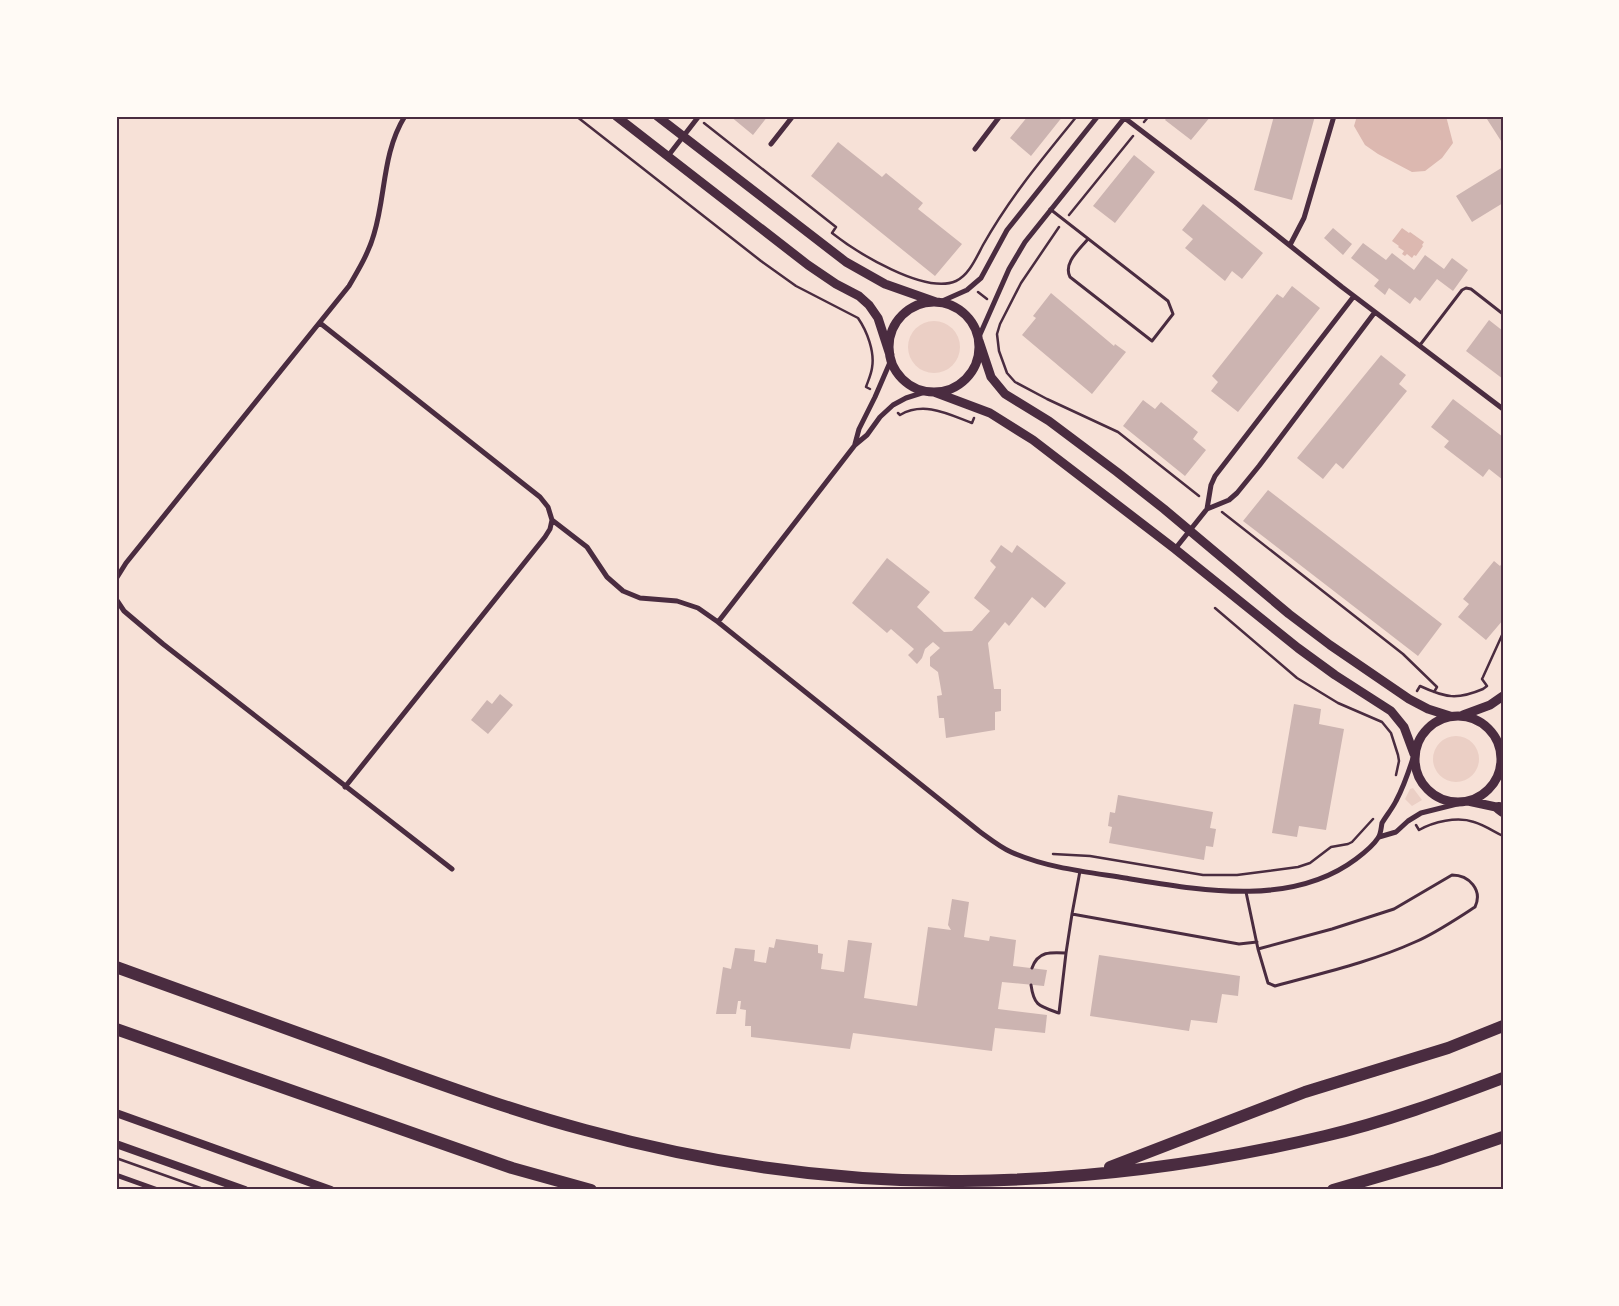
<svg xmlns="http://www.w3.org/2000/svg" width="1619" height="1306" font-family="'Space Grotesk',sans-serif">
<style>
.green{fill:#ebcfc5}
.water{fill:#dcb8b0}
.building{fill:#ccb4b1}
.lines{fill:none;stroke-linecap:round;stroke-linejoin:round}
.path{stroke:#4a2c40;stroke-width:2.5}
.service{stroke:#4a2c40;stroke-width:3}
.minor{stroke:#4a2c40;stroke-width:5}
.tertiary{stroke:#4a2c40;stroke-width:8}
.secondary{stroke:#4a2c40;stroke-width:9}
.motorway{stroke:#4a2c40;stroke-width:12}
.neatline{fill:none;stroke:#4a2c40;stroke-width:2}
</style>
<rect width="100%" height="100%" fill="#f7e1d7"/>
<path class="green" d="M908 347a26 26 0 1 1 52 0a26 26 0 1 1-52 0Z
M1433 759a23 23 0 1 1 46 0a23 23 0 1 1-46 0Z
M1413,788L1422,800L1412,806L1405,799L1410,789Z"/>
<path class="water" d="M1357,116H1446L1453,143L1442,158L1425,171L1412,172L1378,154L1365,145L1354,126Z
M1402,228L1409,233L1410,232L1424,242L1422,245L1423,246L1416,256L1414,255L1412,258L1407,254L1405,256L1402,254L1404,251L1398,247L1399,246L1392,241Z"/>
<path class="building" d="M730,116H768L753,135Z
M1028,116H1063L1031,156L1010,138Z
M1168,116H1211L1191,140L1165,120Z
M1274,116H1315L1292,200L1254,190Z
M1485,116H1503V144Z
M838,142L882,177L886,173L923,203L918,209L962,244L935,276L811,176Z
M1134,155L1155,172L1115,223L1093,206Z
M1503,167V203L1472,222L1456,196Z
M1203,204L1263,253L1242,279L1232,271L1225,281L1185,248L1193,239L1182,230Z
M1333,228L1352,244L1343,255L1324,238Z
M1363,243L1386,260L1392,253L1414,270L1425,255L1444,269L1452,258L1468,270L1453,291L1437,279L1420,301L1415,297L1410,304L1389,288L1385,295L1374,286L1379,280L1351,258Z
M1292,286L1320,308L1238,412L1211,391L1218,382L1212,376L1277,294L1283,298Z
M1051,293L1114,346L1115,344L1126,352L1092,394L1022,335L1036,318L1033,316Z
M1489,320L1503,331V379L1466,351Z
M1381,355L1406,375L1399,384L1407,391L1343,469L1336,463L1323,479L1297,458Z
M1453,399L1503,437V480L1489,469L1483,477L1444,447L1449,441L1431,427Z
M1143,400L1155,409L1161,402L1198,432L1193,439L1206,450L1185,476L1123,426Z
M1268,490L1442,624L1418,656L1243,521Z
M1001,545L1012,553L1017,545L1066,583L1045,608L1032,597L1009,626L1005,622L988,643L994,689H1001V711L995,712V730L946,738L944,718H939L937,696L942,695L938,672L930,666V657L940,648L933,642L925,649L922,658L917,664L908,655L914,649L891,629L887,633L852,603L887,558L930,592L917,607L944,632L972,631L990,611L974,598L996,567L990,561Z
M1494,561L1500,566L1503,562V620L1486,640L1458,617L1469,604L1463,599Z
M500,694L513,705L488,734L471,720L487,700L492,704Z
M1294,704L1321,709L1319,724L1344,729L1326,830L1299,826L1297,837L1272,833Z
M1118,795L1213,812L1210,828L1216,829L1213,847L1206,846L1204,860L1109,843L1112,827L1108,826L1110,812L1115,813Z
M952,899L969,902L964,937L989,941L990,936L1016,940L1013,966L1047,970L1044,986L1002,982L998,1009L1047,1015L1045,1033L995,1028L992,1051L853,1033L850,1049L751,1037V1026H745L746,1010L740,1009L741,1001H738L736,1014H716L723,967L731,969L735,948L755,950L754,961L766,963L769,947L774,948L776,939L818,945V953L823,954L821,969L844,972L848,940L872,943L864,998L917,1006L928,927L951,930L948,925Z
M1099,955L1240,976L1238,996L1222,994L1217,1023L1191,1020L1189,1031L1090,1016Z"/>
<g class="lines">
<path class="path" d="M576,116L761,261L796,286L858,318C867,331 875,352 872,368C871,375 868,381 866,387L870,389
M1144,122L1149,116
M704,123L836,227L832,233C856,252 925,295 956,281C969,275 976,258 983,245C1010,197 1042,159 1077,116
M1069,215L1133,136
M1059,227L1021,283L1000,324L997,334L999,351L1007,373L1015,382L1047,399L1118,432L1199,496
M978,292L987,299
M898,413L900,415C924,401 948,414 972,423L974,418
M1222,512L1403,654L1437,687L1434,692
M1215,608L1297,678L1338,703L1382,722L1391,733L1398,755L1399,761L1396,775
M1417,691L1420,686C1446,698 1457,700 1483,689L1487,686L1482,679L1483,677L1503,633
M1416,825L1419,830C1433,822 1457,816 1474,822C1484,825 1493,831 1503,836
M1053,854L1090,856L1203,875H1237L1298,867L1310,863L1331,847L1348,844L1352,842L1373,819
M116,1158L206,1190"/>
<path class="service" d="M1050,209L1168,301L1173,314L1152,341L1070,277C1063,263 1079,250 1088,239
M1420,345L1462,290L1466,288L1471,289L1503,314
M1080,871L1072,914L1239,944L1257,942
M1246,892L1258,949L1268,983L1275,986C1322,973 1371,962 1415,942C1436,933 1456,919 1475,907C1483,890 1469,875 1452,875L1394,909L1332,929L1258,949
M1032,968C1038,951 1051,952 1066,953L1072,914
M1031,985C1034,1006 1039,1006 1059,1013L1066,953"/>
<path class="minor" d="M1122,116L1235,202L1342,287L1503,409
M771,144L793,116
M975,149L1000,116
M668,156L699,116
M1290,245L1304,218L1334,116
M940,302L967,290L981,278L1007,230L1098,116
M320,323L540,497L548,507L552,520L587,547L607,577L623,591L640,598L677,601L698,608L718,622L979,831C990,839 1000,847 1011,852C1047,868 1087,872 1125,878C1199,890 1291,908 1356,859C1364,853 1373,846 1378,838C1381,834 1381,828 1382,823C1386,816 1392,809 1396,801C1404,786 1409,771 1414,755
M978,339L1009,269L1025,242L1126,116
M855,444L859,429L875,397L891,360
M1207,509L1211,485L1215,476L1354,296
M1175,549L1207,509L1229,500L1237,493L1259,466L1375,312
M116,579L126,563L349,286C359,269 369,252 374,234C386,195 382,153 405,116
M116,599L124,611L163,644L452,869
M718,622L855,445L867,435L880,417L893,405L906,398L928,391
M345,787L545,537L550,529L552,520
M1379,837L1396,832L1408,821L1421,813L1461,803
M116,1175L158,1190"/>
<path class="tertiary" d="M116,1113L331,1190
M116,1144L245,1190"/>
<path class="secondary" d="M616,116L808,265L836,284L859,296L869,305L878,318L890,355
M657,116L846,262L885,284L936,302
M889 347a45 45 0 1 1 90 0a45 45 0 1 1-90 0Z
M979,341L991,377L1005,394L1049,421L1117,472L1164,509L1289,614L1330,645L1409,699L1428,709L1450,716
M934,392L990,413L1033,440L1175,549L1298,648L1335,675L1391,711L1404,727L1414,754
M1463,715L1490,705L1503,696
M1415 759a43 43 0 1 1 86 0a43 43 0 1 1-86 0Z
M1468,801L1496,807L1503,810"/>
<path class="motorway" d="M1499,808L1503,811
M116,967C202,998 288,1029 373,1060C443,1085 513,1111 585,1130C706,1163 836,1182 962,1181C1084,1180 1207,1164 1325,1136C1385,1122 1445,1100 1503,1078
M116,1029L512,1168L591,1190
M1110,1167L1305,1092L1448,1048L1503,1026
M1333,1190L1436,1160L1503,1137"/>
</g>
<rect width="1619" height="1306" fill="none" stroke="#fffaf5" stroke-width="235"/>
<rect x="118" y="118" width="1384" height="1070" class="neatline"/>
</svg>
